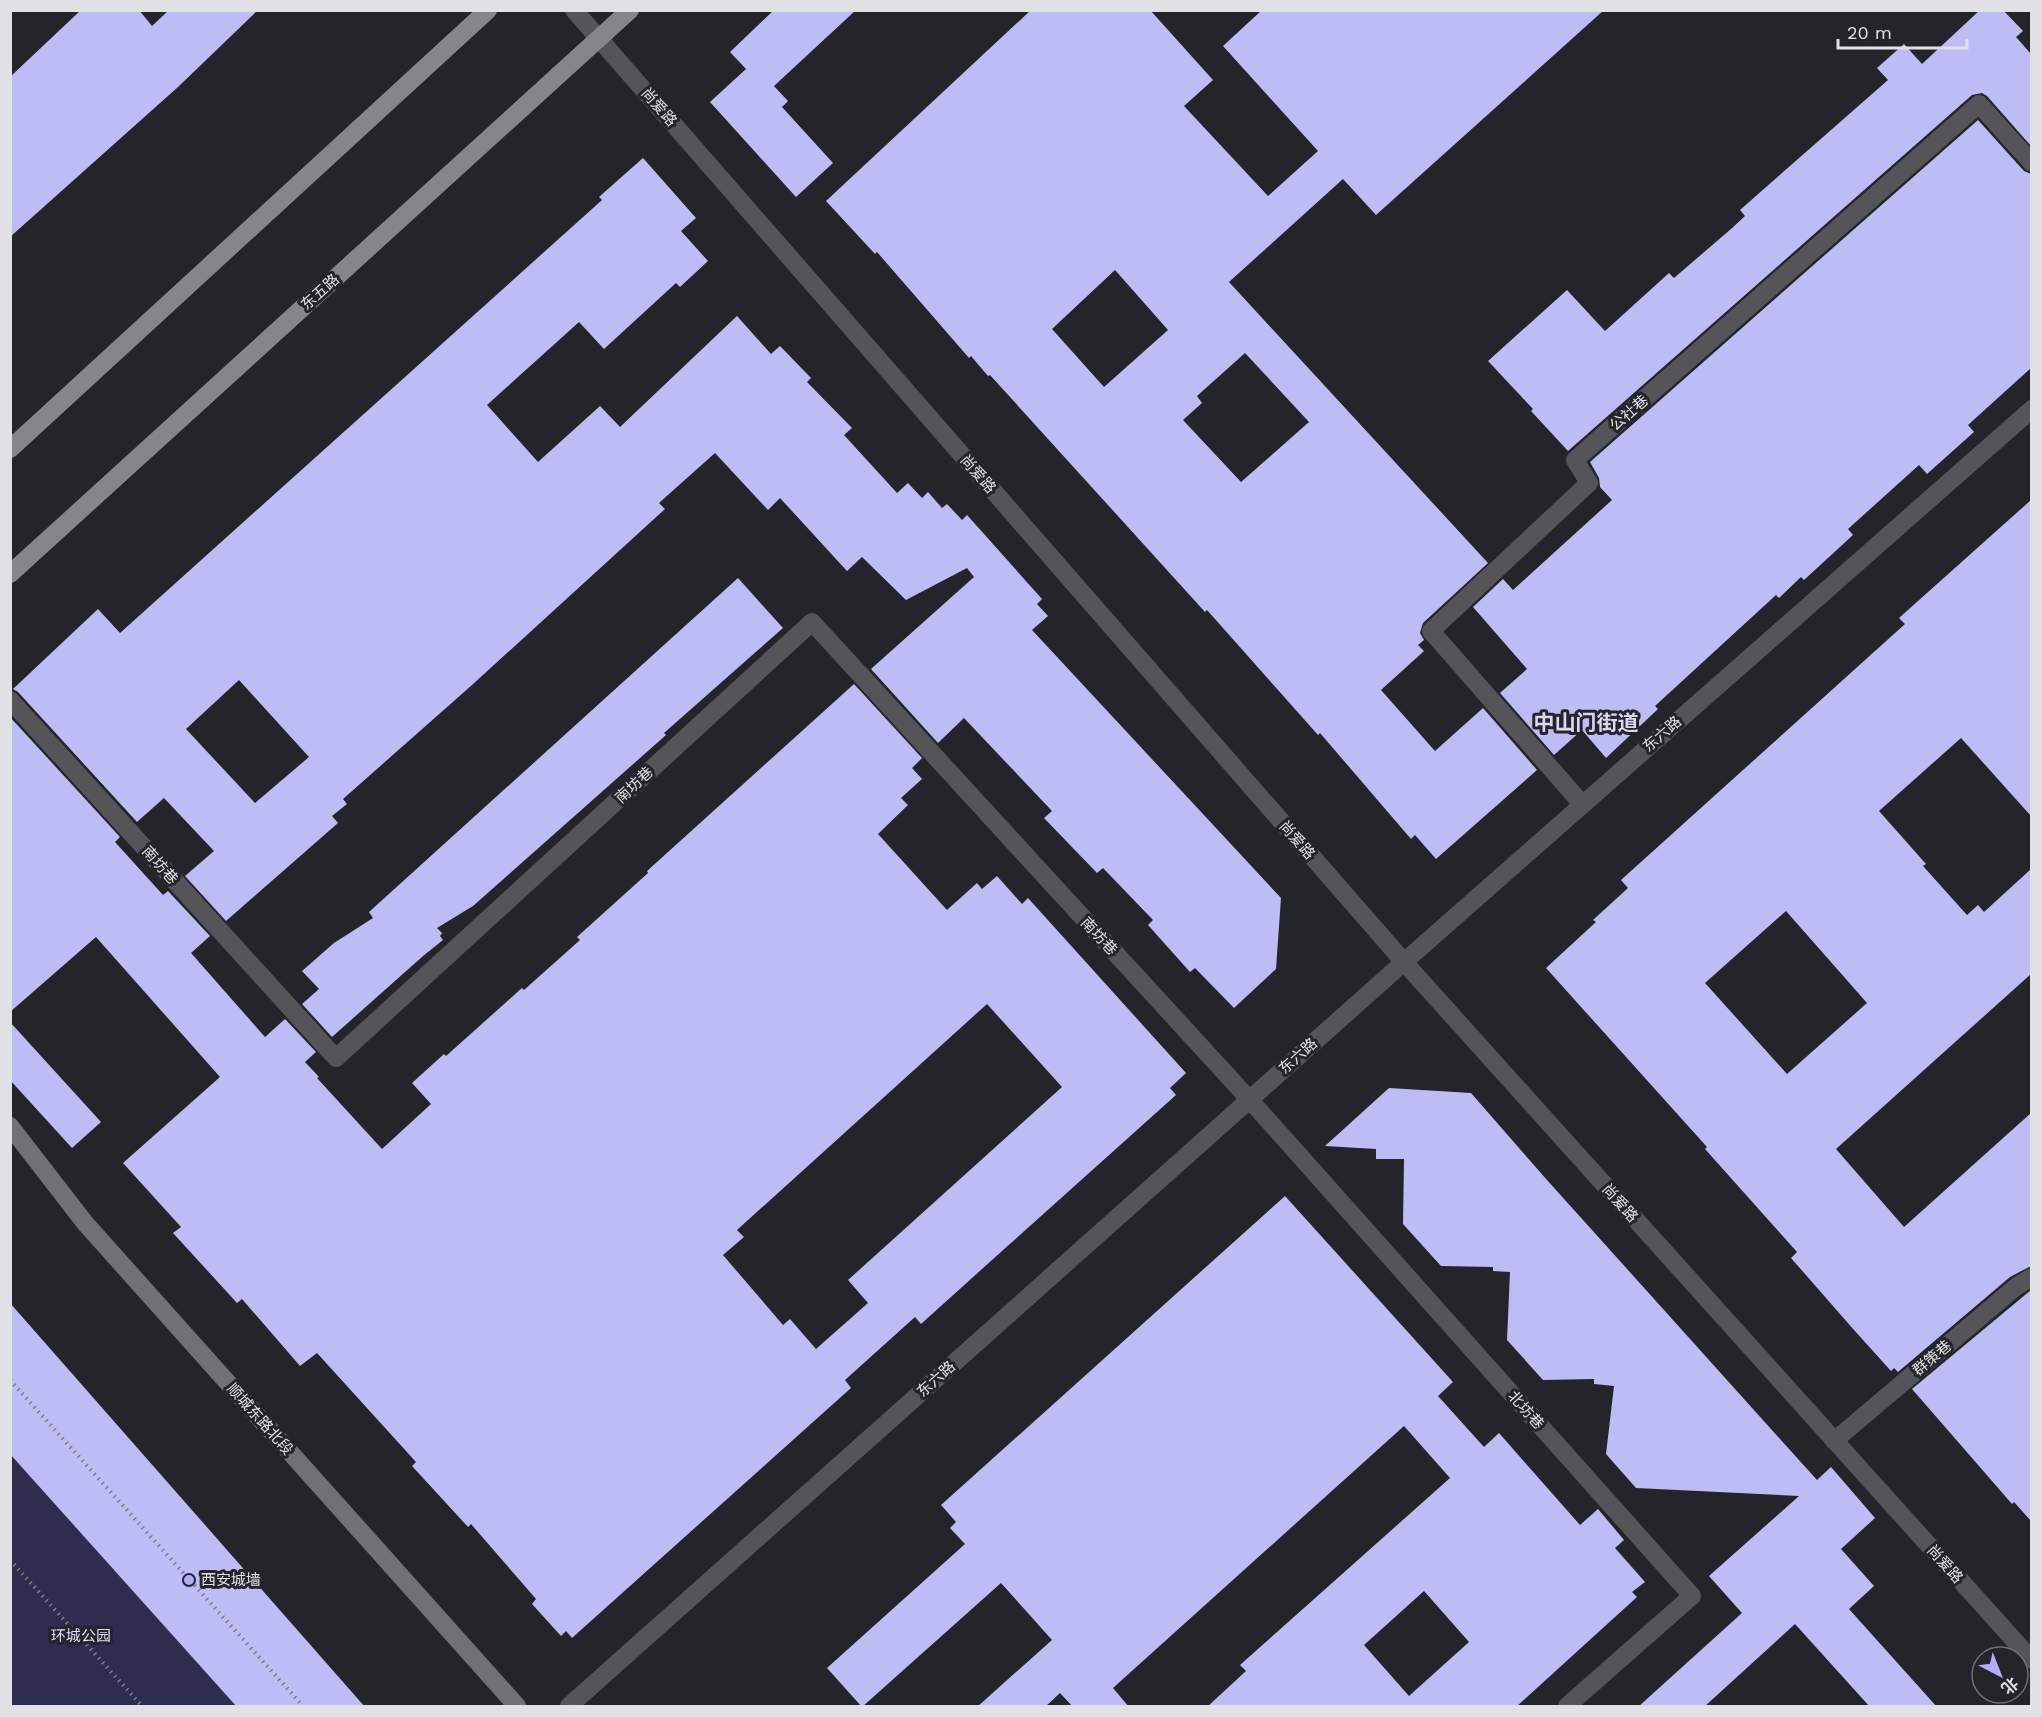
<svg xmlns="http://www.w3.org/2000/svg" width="2042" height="1717" font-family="'Work Sans','Noto Sans SC',sans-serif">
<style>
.green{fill:#2f2d4f}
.building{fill:#bdbcf4;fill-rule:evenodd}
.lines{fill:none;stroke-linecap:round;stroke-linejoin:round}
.path{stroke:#7e7e84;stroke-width:4;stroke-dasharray:1.5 4.5;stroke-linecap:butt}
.lane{stroke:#555559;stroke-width:18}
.street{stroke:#555559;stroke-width:18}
.secondary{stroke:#707076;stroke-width:18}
.primary{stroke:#85858c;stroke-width:18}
.poi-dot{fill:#b1adfa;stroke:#24242b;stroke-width:2}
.labels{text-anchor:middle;stroke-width:6;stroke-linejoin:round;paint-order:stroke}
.street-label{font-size:15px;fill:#e1e1e5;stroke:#24242b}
.poi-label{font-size:15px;fill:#e1e1e5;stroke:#24242b;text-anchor:start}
.park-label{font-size:15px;fill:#dedefe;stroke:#24242b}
.district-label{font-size:21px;font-weight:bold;fill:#d8d8f5;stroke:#24242b}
</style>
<rect width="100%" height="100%" fill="#24242b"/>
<path class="green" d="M11,1454L237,1706H11Z"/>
<path class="building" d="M81,10H139L152,26L169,10H258L178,87L10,237V77Z
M774,10H856L774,86L788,101L782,107L833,163L796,197L710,102L746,69L730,52Z
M1031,10H1150L1213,80L1184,106L1268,196L1318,151L1223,46L1262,10H1604L1376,215L1343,179L1229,282L1488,563L1423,623L1420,633L1424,640L1418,645L1424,651L1381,690L1435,751L1483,708L1537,770L1436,859L1415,835L1411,839L1320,733L1318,735L1207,610L1205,612L990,375L988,376L971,356L969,358L877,252L875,254L826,201ZM1115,270L1168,330L1104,387L1052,329ZM1245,353L1309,422L1241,482L1183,420L1202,403L1197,396Z
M1980,10H2003L2023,31L2016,37L2031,54V146L1987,96L1982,93L1972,95L1568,451L1531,411L1533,409L1488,361L1567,290L1605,331L1669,273L1674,278L1731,229L1745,216L1740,210L1888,80L1877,68L1904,44L1922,64Z
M1978,120L2024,171L2031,174V368L1968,425L1974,432L1927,474L1919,465L1848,529L1853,535L1804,580L1801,577L1779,598L1776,595L1655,706L1658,709L1606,758L1582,730L1554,755L1500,693L1527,669L1473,607L1503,579L1513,590L1612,500L1600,487L1599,478L1590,462Z
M643,158L696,218L681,231L708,261L680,287L676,283L604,349L579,322L487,405L538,462L600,406L620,427L737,316L771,354L780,346L811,378L807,382L852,428L844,435L897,493L908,483L922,498L928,492L942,508L947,504L962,520L967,515L1042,599L1037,604L1048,616L1032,630L1281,898L1276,969L1234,1008L1195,968L1190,972L1148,925L1153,920L1103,868L1097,873L1044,818L1052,811L964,718L938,743L871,669L974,577L967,568L906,600L862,557L847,571L780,498L768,510L715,453L659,503L665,509L472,685L343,799L347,804L332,816L338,823L226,921L185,876L214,851L164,798L137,822L18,692L13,689L98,609L120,633L602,200L599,197ZM239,680L309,757L255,803L186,729Z
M2031,500V816L1961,738L1879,811L1926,864L1923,866L1967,915L1978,905L1984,912L2031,869V974L1836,1149L1904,1227L2031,1113V1266L2010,1277L1898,1372L1894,1368L1891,1371L1854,1330L1791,1258L1797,1252L1705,1149L1707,1147L1546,968L1596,922L1593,920L1628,888L1621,880L1905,624L1899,618ZM1786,911L1867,1003L1787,1074L1705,983Z
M738,578L783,628L664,733L666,735L473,906L437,928L442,933L440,936L443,940L423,956L332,1037L302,1004L319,989L302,971L334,943L373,918L369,912Z
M854,684L922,758L912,768L922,779L901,798L908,805L878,834L947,910L977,883L982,889L997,876L1022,904L1028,898L1186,1073L1170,1088L1176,1095L992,1260L921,1324L915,1317L845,1380L851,1388L572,1638L566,1631L561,1636L532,1604L536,1599L471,1524L468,1527L412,1466L416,1462L317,1353L300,1366L242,1299L237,1303L173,1233L181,1227L123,1163L220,1077L96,937L10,1012V717L120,837L115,842L163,895L168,891L210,936L191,953L265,1037L285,1019L316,1052L305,1062L319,1077L317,1078L382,1149L431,1104L412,1083L444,1054L446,1056L522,988L524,990L580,940L577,937L648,873L647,871ZM987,1004L1062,1087L848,1280L868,1303L816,1349L790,1319L783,1325L723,1255L744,1237L737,1230Z
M10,1022L101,1122L72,1148L10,1080Z
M1389,1088L1471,1093L1547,1180L1817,1480L1831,1467L1875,1518L1841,1549L1874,1586L1849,1609L1937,1707H1870L1795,1624L1704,1707H1638L1742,1613L1709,1576L1799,1496L1636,1488L1606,1454L1614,1386L1594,1384V1379L1543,1380L1507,1340L1510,1272L1493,1271V1267L1441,1266L1403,1224L1404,1159H1376V1149L1325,1146Z
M1285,1196L1453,1382L1438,1396L1484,1447L1499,1433L1580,1525L1598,1509L1624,1540L1615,1548L1645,1582L1632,1592L1637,1597L1516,1707H1207L1246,1671L1240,1665L1450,1478L1404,1426L1113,1688L1129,1707H1073L1060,1693L1045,1707H977L1052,1640L1001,1583L862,1707L827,1668L965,1544L950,1528L956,1522L941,1505ZM1424,1591L1469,1642L1409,1696L1364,1645Z
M2031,1290V1521L2014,1502L2012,1504L1912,1389Z
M10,1303L365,1707H237L10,1454Z"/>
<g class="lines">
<path class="path" d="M10,1380L303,1706
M10,1560L142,1706"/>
<path class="lane" d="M1582,804L1431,631L1589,483L1575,460L1979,104L2032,163"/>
<path class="street" d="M574,10L1404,962L2032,1660
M10,700L336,1058L812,622L1249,1099L1692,1596L1567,1706
M1834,1441L2017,1286L2032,1277
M569,1706L1404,962L2032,409"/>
<path class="secondary" d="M10,1126L85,1223L517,1706"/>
<path class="primary" d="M10,449L488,10
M10,574L630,10"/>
</g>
<circle class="poi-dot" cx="189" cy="1580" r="6"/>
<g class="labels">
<g class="street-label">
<text transform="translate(659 107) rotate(49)" y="5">尚爱路</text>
<text transform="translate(320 292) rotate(-42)" y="5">东五路</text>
<text transform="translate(1629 413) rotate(-41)" y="5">公社巷</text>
<text transform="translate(978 474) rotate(49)" y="5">尚爱路</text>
<text transform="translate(1662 734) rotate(-41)" y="5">东六路</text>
<text transform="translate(634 785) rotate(-43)" y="5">南坊巷</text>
<text transform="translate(1297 840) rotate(49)" y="5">尚爱路</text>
<text transform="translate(160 865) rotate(48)" y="5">南坊巷</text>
<text transform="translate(1099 936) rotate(47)" y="5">南坊巷</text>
<text transform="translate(1298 1056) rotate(-42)" y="5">东六路</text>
<text transform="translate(1620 1203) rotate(48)" y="5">尚爱路</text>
<text transform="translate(1932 1358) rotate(-40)" y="5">群策巷</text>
<text transform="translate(936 1379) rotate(-42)" y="5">东六路</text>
<text transform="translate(1526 1410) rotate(48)" y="5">北坊巷</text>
<text transform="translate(260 1419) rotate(48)" y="5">顺城东路北段</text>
<text transform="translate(1945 1564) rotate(48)" y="5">尚爱路</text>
</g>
<g class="poi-label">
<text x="201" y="1585">西安城墙</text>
</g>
<g class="park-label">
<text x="81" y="1641">环城公园</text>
</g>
<g class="district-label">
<text x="1586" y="730">中山门街道</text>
</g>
</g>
<rect width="2042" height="1717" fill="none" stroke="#e1e1e5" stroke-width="24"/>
<g transform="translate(2000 1675) rotate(138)"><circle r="28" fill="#24242b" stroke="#707075" stroke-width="1.5"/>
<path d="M0-4.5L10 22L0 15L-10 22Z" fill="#b1adfa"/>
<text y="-9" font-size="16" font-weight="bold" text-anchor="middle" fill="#e1e1e5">北</text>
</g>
<path d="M1838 39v9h129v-9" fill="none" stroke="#e1e1e5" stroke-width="3"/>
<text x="1847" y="39" font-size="18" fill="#e1e1e5" stroke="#24242b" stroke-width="4.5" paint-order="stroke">20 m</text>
</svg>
